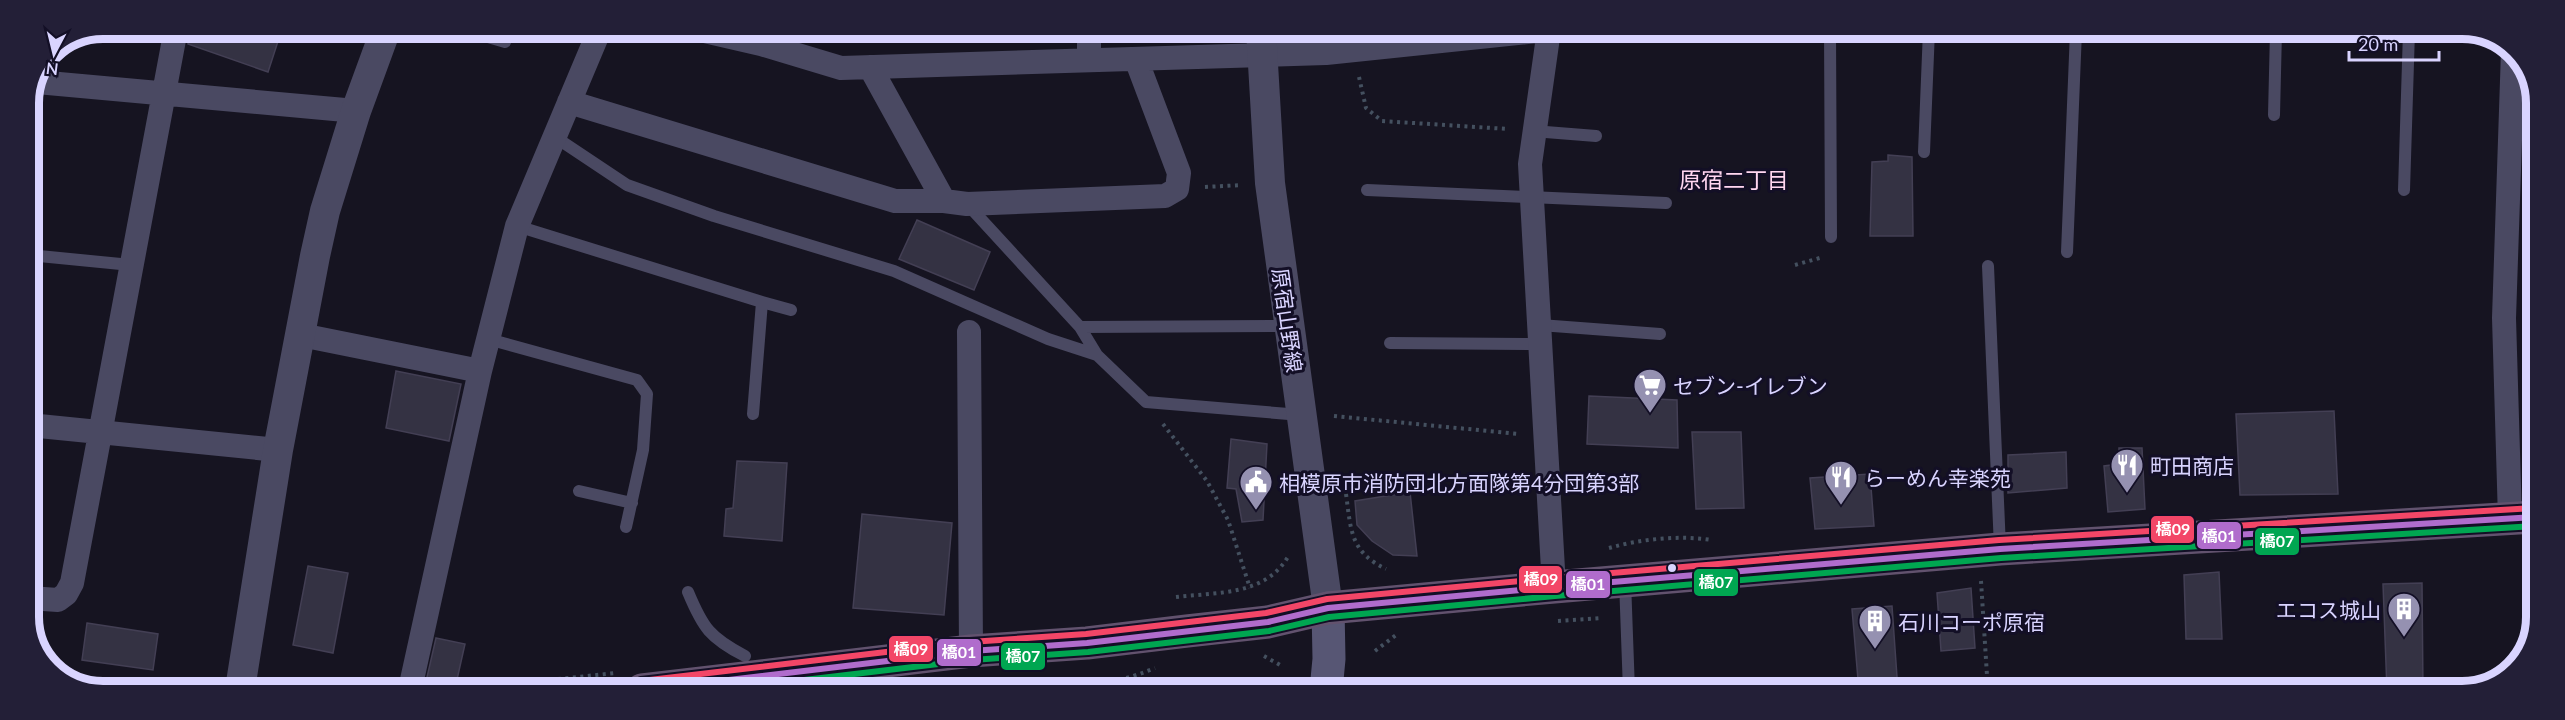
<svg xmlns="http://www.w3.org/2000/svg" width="2565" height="720" font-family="Lato,'Noto Sans JP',sans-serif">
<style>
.building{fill:#343243;stroke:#433f54;stroke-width:1.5}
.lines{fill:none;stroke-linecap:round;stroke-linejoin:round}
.path{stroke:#44505f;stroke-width:4;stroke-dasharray:3 4.5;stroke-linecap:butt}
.service{stroke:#4a4962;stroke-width:12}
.minor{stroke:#4a4962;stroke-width:24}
.tertiary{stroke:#4a4962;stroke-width:30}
.secondary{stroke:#575674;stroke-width:33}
.trunk{stroke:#62526e;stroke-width:33}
.bus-1-casing{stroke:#130f26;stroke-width:10}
.bus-2-casing{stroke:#130f26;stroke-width:10}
.bus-3-casing{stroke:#130f26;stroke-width:10}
.bus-1{stroke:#b06ccc;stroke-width:6}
.bus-2{stroke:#00a651;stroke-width:6}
.bus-3{stroke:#f34667;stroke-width:6}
.bus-dot{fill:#d9d4ff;stroke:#130f26;stroke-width:2}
.labels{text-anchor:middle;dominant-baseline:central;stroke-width:6;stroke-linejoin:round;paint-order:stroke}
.street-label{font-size:21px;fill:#d9d4ff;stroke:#130f26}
.poi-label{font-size:21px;fill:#d9d4ff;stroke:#130f26;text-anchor:start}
.neighbourhood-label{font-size:22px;fill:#ffd6f0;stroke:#130f26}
.rim{fill:none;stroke:#d9d4ff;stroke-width:8}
.line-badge{stroke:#130f26;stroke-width:2}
.badge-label{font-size:16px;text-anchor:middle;font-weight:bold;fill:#fff}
</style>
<rect width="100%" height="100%" fill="#161421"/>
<path class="building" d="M190 29H282L268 72 188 44Z
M1888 155 1912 157 1913 236H1870L1872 162 1888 161Z
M917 220 990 252 974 290 899 259Z
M396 371 461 384 449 441 386 428Z
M1589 396 1677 400 1678 448 1587 444Z
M2334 411 2338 494 2240 495 2236 414Z
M1692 432H1741L1744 508 1696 509Z
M1231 439 1267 444 1263 520 1242 522 1236 489 1227 488Z
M2119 448H2142L2145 509 2108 512 2104 466 2119 464Z
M2066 452 2067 488 2008 493V455Z
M737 461 787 463 782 541 724 536 726 509 733 508Z
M1870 474 1874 526 1815 529 1810 478Z
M1410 492 1417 556 1393 555 1372 541 1357 525 1355 501Z
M862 514 952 523 944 615 853 608Z
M308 566 348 573 333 653 293 645Z
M2219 572 2222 639H2186L2184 575Z
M2422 583 2423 691H2387L2383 584Z
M1971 588 1975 648 1941 651 1937 593Z
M1892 606 1898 691H1859L1852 609Z
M87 623 158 634 153 670 82 660Z
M436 638 465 644 456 684 425 686Z"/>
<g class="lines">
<path class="path" d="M1359 77 1366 108 1382 121 1508 129
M1205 187 1242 185
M1795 265 1823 257
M1334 416 1519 434
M1163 424 1207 481 1228 520 1250 588
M1346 494C1351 530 1350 552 1386 569
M1609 548C1641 539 1679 535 1712 540
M1981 581 1988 691
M1176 597C1218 592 1266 596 1289 555
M1558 621 1602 618
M1375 651 1396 635
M1264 656 1280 665
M1037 681C1085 685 1109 687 1155 668
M461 689 616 673"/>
<path class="service" d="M461 29 505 42
M1830 30 1831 237
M2274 115 2276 31
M1533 131 1596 136
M555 137 627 185 714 216 894 271 1048 339 1097 355
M1924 152 1929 30
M1367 190 1666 203
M2404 190 2409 31
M968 205 1080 327 1289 326
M517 226 762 302 753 414
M2067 252 2076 31
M29 255 131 265
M1988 266 2000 548
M762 302 791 310
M1540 325 1660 334
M1080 327 1097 355 1146 402 1301 415
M488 339 637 380 647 394 643 450 626 527
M1390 343 1542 344
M579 491 632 503
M1625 581 1629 691
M688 592C703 628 710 638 745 656"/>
<path class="minor" d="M696 29 761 44 841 68 1326 53 1547 30
M1549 30 1530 164 1554 587
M1089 60V30
M870 67 944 201
M37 82 356 111
M569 102 895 201H944L967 204 1165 196 1177 189 1179 173 1136 59
M969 332 971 651
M301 335 480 371
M29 425 278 450
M2510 519 2504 318 2513 51
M29 598 58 600 66 594 72 583 176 29
M410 689 480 371 517 226 600 29"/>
<path class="tertiary" d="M1261 30 1270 183 1328 608
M240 689 278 450 315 256 325 211 356 111 386 29"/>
<path class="secondary" d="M1326 690 1329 659 1328 608"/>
<path class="trunk" d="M642 690 971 651 1087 643 1187 631 1268 622 1328 608 1554 587 2000 549 2535 517"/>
<g class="bus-1-casing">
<path id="bus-1" d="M645 690 971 651 1087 643 1268 622 1328 608 1554 587 2000 549 2535 517"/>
</g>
<g class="bus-2-casing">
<path id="bus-2" d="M721 690 972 660 1088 652 1269 631 1329 617 1555 596 2001 558 2535 526"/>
</g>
<g class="bus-3-casing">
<path id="bus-3" d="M641 681 970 642 1086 634 1266 613 1327 599 1553 578 1999 540 2534 508"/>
</g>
<use href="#bus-1" class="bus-1"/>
<use href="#bus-2" class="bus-2"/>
<use href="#bus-3" class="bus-3"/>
</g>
<defs>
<g id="supermarket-pin" transform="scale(1.725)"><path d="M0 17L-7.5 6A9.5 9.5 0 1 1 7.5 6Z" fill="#9591b1" stroke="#130f26"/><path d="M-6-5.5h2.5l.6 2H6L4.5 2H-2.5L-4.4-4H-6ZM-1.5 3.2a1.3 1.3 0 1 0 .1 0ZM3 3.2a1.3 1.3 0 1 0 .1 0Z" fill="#fff"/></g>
<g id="restaurant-pin" transform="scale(1.725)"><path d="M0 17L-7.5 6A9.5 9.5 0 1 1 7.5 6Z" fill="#9591b1" stroke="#130f26"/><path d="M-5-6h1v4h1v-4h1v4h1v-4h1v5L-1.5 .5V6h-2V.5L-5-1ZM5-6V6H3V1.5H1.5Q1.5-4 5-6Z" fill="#fff"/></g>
<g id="civic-pin" transform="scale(1.725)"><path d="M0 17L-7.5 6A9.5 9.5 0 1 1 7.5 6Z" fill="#9591b1" stroke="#130f26"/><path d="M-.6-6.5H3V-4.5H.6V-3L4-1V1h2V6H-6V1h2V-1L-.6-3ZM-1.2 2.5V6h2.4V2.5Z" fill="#fff"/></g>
<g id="building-pin" transform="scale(1.725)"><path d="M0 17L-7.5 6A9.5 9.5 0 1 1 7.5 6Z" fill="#9591b1" stroke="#130f26"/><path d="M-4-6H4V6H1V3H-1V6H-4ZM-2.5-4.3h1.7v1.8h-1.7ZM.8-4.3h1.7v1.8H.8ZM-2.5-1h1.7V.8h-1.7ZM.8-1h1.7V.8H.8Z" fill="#fff"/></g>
</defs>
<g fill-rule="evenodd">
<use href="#supermarket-pin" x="1650" y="385"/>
<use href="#restaurant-pin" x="2127" y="465"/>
<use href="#restaurant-pin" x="1841" y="477"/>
<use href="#civic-pin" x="1256" y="482"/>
<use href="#building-pin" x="2404" y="609"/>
<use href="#building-pin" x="1875" y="621"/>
</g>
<circle class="bus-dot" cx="1672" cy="568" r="5"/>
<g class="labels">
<g class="street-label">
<text transform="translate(1288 320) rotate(82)">原宿山野線</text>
</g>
<g class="poi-label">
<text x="1673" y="385">セブン-イレブン</text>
<text x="2150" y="465">町田商店</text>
<text x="1864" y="477">らーめん幸楽苑</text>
<text x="1279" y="482">相模原市消防団北方面隊第4分団第3部</text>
<text x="2381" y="609" text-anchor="end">エコス城山</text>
<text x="1898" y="621">石川コーポ原宿</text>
</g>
<g class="neighbourhood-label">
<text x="1734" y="179">原宿二丁目</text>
</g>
</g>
<path d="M0 0H2565V720H0ZM103 39H2462A64 64 0 0 1 2526 103V617A64 64 0 0 1 2462 681H103A64 64 0 0 1 39 617V103A64 64 0 0 1 103 39Z" fill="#231f37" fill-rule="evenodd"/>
<path class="rim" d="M103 39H2462A64 64 0 0 1 2526 103V617A64 64 0 0 1 2462 681H103A64 64 0 0 1 39 617V103A64 64 0 0 1 103 39Z"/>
<g class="line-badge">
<rect x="2150" y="515" width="45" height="29" rx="6" fill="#f34667"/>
<rect x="2196" y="521" width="46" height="29" rx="6" fill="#b06ccc"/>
<rect x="2254" y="527" width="46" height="29" rx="6" fill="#00a651"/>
<rect x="1518" y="565" width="45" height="29" rx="6" fill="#f34667"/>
<rect x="1693" y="568" width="46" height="29" rx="6" fill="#00a651"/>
<rect x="1565" y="570" width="46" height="29" rx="6" fill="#b06ccc"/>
<rect x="888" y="635" width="46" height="28" rx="6" fill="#f34667"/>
<rect x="936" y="638" width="46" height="29" rx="6" fill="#b06ccc"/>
<rect x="1000" y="642" width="46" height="29" rx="6" fill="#00a651"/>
</g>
<g class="badge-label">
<text x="2173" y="535">橋09</text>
<text x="2219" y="542">橋01</text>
<text x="2277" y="547">橋07</text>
<text x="1541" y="585">橋09</text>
<text x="1716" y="588">橋07</text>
<text x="1588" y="590">橋01</text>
<text x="911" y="655">橋09</text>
<text x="959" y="658">橋01</text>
<text x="1023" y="662">橋07</text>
</g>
<g transform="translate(54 54) rotate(187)" stroke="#130f26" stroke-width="4.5" paint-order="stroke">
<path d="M0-4.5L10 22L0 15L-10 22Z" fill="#d9d4ff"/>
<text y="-9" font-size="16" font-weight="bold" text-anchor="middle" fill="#d9d4ff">N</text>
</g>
<path d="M2349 51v9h90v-9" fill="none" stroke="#d9d4ff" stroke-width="3"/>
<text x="2358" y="51" font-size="18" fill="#d9d4ff" stroke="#130f26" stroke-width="4.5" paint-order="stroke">20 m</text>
</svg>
